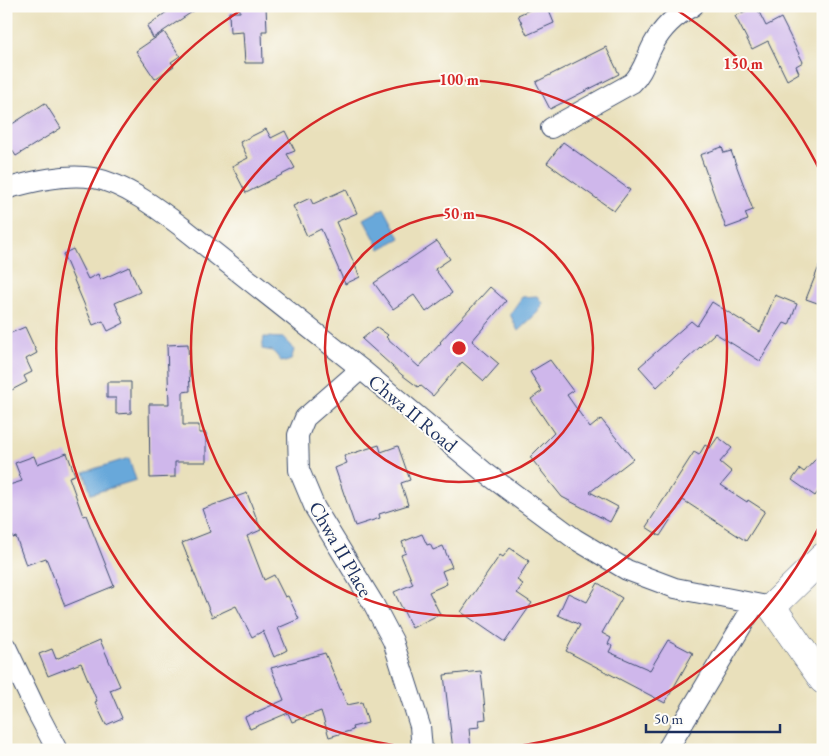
<svg xmlns="http://www.w3.org/2000/svg" width="829" height="756" font-family="'EB Garamond',serif">
<style>
.water{fill:#67a8da;stroke:#416c9c}
.building{fill:#cfb7eb}
.lines{fill:none;stroke-linecap:round;stroke-linejoin:round}
.street-casing{stroke:#3a4a6c;stroke-width:22}
.secondary-casing{stroke:#3a4a6c;stroke-width:29}
.street{stroke:#fff;stroke-width:20}
.secondary{stroke:#fff;stroke-width:28}
.ring{fill:none;stroke:#d62828;stroke-width:2.5}
.labels{text-anchor:middle;dominant-baseline:central;stroke-width:4;stroke-linejoin:round;paint-order:stroke}
.street-label{font-size:20px;fill:#1b2f5e;stroke:#fdfcf7}
.centre{fill:#d62828;stroke:#fdfcf7;stroke-width:2.5}
.ring-label{font-size:15px;text-anchor:middle;font-weight:bold;fill:#d62828;stroke:#fdfcf7;stroke-width:4;stroke-linejoin:round;paint-order:stroke}
</style>
<rect width="100%" height="100%" fill="#fdfcf7"/>
<filter id="ink" filterUnits="userSpaceOnUse"><feTurbulence type="fractalNoise" baseFrequency=".02" numOctaves="2"/><feDisplacementMap in="SourceGraphic" scale="10" xChannelSelector="R" yChannelSelector="G"/><feConvolveMatrix kernelMatrix="1 2 1 2 8 2 1 2 1" color-interpolation-filters="sRGB"/></filter>
<filter id="wash" filterUnits="userSpaceOnUse"><feTurbulence type="fractalNoise" baseFrequency=".0096" numOctaves="4" result="noise"/><feDisplacementMap in="SourceGraphic" scale="20" xChannelSelector="R" yChannelSelector="G"/><feGaussianBlur stdDeviation="1.12" result="paint"/><feColorMatrix in="noise" values="0 0 0 0 0 0 0 0 0 0 0 0 0 0 0 0 0 1.4 0 .05"/><feComposite in="paint" operator="in"/></filter>
<g filter="url(#wash)">
<rect width="100%" height="100%" fill="#e9e0bb"/>
<path class="water" d="M384 208 400 238 380 249 364 219Z
M537 296 542 303 538 312 518 331 510 314 522 297Z
M264 337 284 338 294 350 291 360 285 362 281 361 273 351 262 349Z
M129 458 136 480 91 494 84 472Z"/>
<g id="blocks">
<path class="building" d="M175 6H201L153 38 147 26Z
M240 6H266L267 31H262L263 63H245L243 32 230 33 229 12H240Z
M538 6H547L554 23 527 35 518 15Z
M756 6 766 26 781 18 803 62 796 66 799 73 787 80 768 41 752 49 735 16Z
M164 32 180 56 171 62 174 66 155 79 136 51Z
M606 47 619 74 550 109 536 82Z
M45 103 61 128 16 156 6 141V128Z
M266 129 271 138 285 131 295 151 287 154 295 168 246 193 232 166 248 158 240 142Z
M563 142 630 190 614 211 547 163Z
M722 147 724 153 731 151 753 210 745 213 748 220 726 228 700 155Z
M346 189 357 213 336 222 360 277 345 284 321 229 307 236 293 206 310 198 313 204Z
M437 241 450 259 435 269 452 293 426 312 414 295 393 309 374 283Z
M73 249 88 279 98 274 100 280 129 267 140 292 115 303 124 323 108 331 103 321 93 325 63 254Z
M822 259H823V305L806 299Z
M490 287 506 301 472 341 499 364 484 381 462 362 433 396 420 385 418 387 402 375 362 339 377 327 388 335 386 337 419 367 441 343 440 342Z
M775 295 797 304 789 325 784 323 760 361 715 333 657 387 639 367 691 321 697 326 712 302 760 332Z
M25 327 37 353 26 359 32 372 24 376 27 382 6 393V335Z
M188 344 190 391 183 392V425H199V433H206V462H175V477L150 478 149 404H169L167 345Z
M550 360 573 391 567 395 590 428 601 419 633 459 590 492 618 507 610 522 562 497 530 457 554 433 531 399 542 391 530 372Z
M107 382H131V413L116 414V398H107Z
M718 437 732 448 720 462 732 472 721 485 747 502 748 500 765 511 746 541 683 500 660 536 646 527 694 452 699 455 705 445 710 448Z
M379 445 381 452 398 446 410 480 401 483 408 505 379 514 380 518 355 526 335 468 347 463 344 456Z
M823 451V485L815 496 792 480 800 469 804 472Z
M67 453 75 475 69 477 83 516 86 515 114 586 65 606 46 558 26 565 16 537 13 538 6 519V486L22 481 15 463 34 456 37 464Z
M247 493 261 530 247 536 264 580 274 575 285 597 288 596 299 619 278 628 287 650 274 657 263 631 252 637 236 606 212 617 182 543 210 532 202 509Z
M422 534 427 545 430 544 433 550 443 546 452 567 442 571 447 584 429 592 440 614 412 628 394 592 413 584 401 555 406 553 402 542Z
M510 548 529 561 517 580 523 584 517 593 532 603 505 642 461 612 500 555 503 557Z
M598 583 622 598 602 633 611 638 608 644 612 646 609 652 650 670 668 640 693 653 665 703 566 651 580 625 558 615 568 593 587 602Z
M100 640 120 686 110 690 122 718 106 725 95 702 97 701 81 663 48 676 39 654 52 649 56 659Z
M325 653 347 705 362 702 368 723 352 727 353 730 329 737 321 711 292 722 288 713 250 729 245 717 284 700 271 668Z
M481 671 486 719 479 720 480 727 469 728 471 750H453L444 675Z"/>
</g>
</g>
<g filter="url(#ink)">
<use href="#blocks" fill-opacity="0" stroke="#3a4a6c" stroke-width="1"/>
<g class="lines">
<g class="street-casing">
<path id="street" d="M551 128 632 83C643 73 646 58 653 45 662 28 676 15 693 6
M6 189C33 181 66 173 94 178 125 184 157 208 182 227L361 369 483 471 575 539 627 570 675 588 772 607
M361 369 305 418 298 435 299 470 315 508 373 603 393 641 420 726 422 750
M6 647 36 710 57 750
M667 750 754 605"/>
</g>
<g class="secondary-casing">
<path id="secondary" d="M823 557 772 607 823 680"/>
</g>
<use href="#street" class="street"/>
<use href="#secondary" class="secondary"/>
</g>
</g>
<g class="ring">
<circle cx="459" cy="348" r="134"/>
<circle cx="459" cy="348" r="268"/>
<path d="M822 521A402 402 0 0 1 477 750M441 750A402 402 0 0 1 246 7M672 7A402 402 0 0 1 822 175"/>
</g>
<g class="labels">
<g class="street-label">
<text transform="translate(413 413) rotate(40)">Chwa II Road</text>
<text transform="translate(341 549) rotate(60)">Chwa II Place</text>
</g>
</g>
<circle cx="459" cy="348" r="8" class="centre"/>
<g class="ring-label">
<text x="743" y="69">150 m</text>
<text x="459" y="85">100 m</text>
<text x="459" y="219">50 m</text>
</g>
<rect width="829" height="756" fill="none" stroke="#fdfcf7" stroke-width="25"/>
<path d="M646 724v8h134v-8" fill="none" stroke="#1b2f5e" stroke-width="2.5"/>
<text x="654" y="724" font-size="15" fill="#1b2f5e" stroke="#fdfcf7" stroke-width="4" paint-order="stroke">50 m</text>
</svg>
